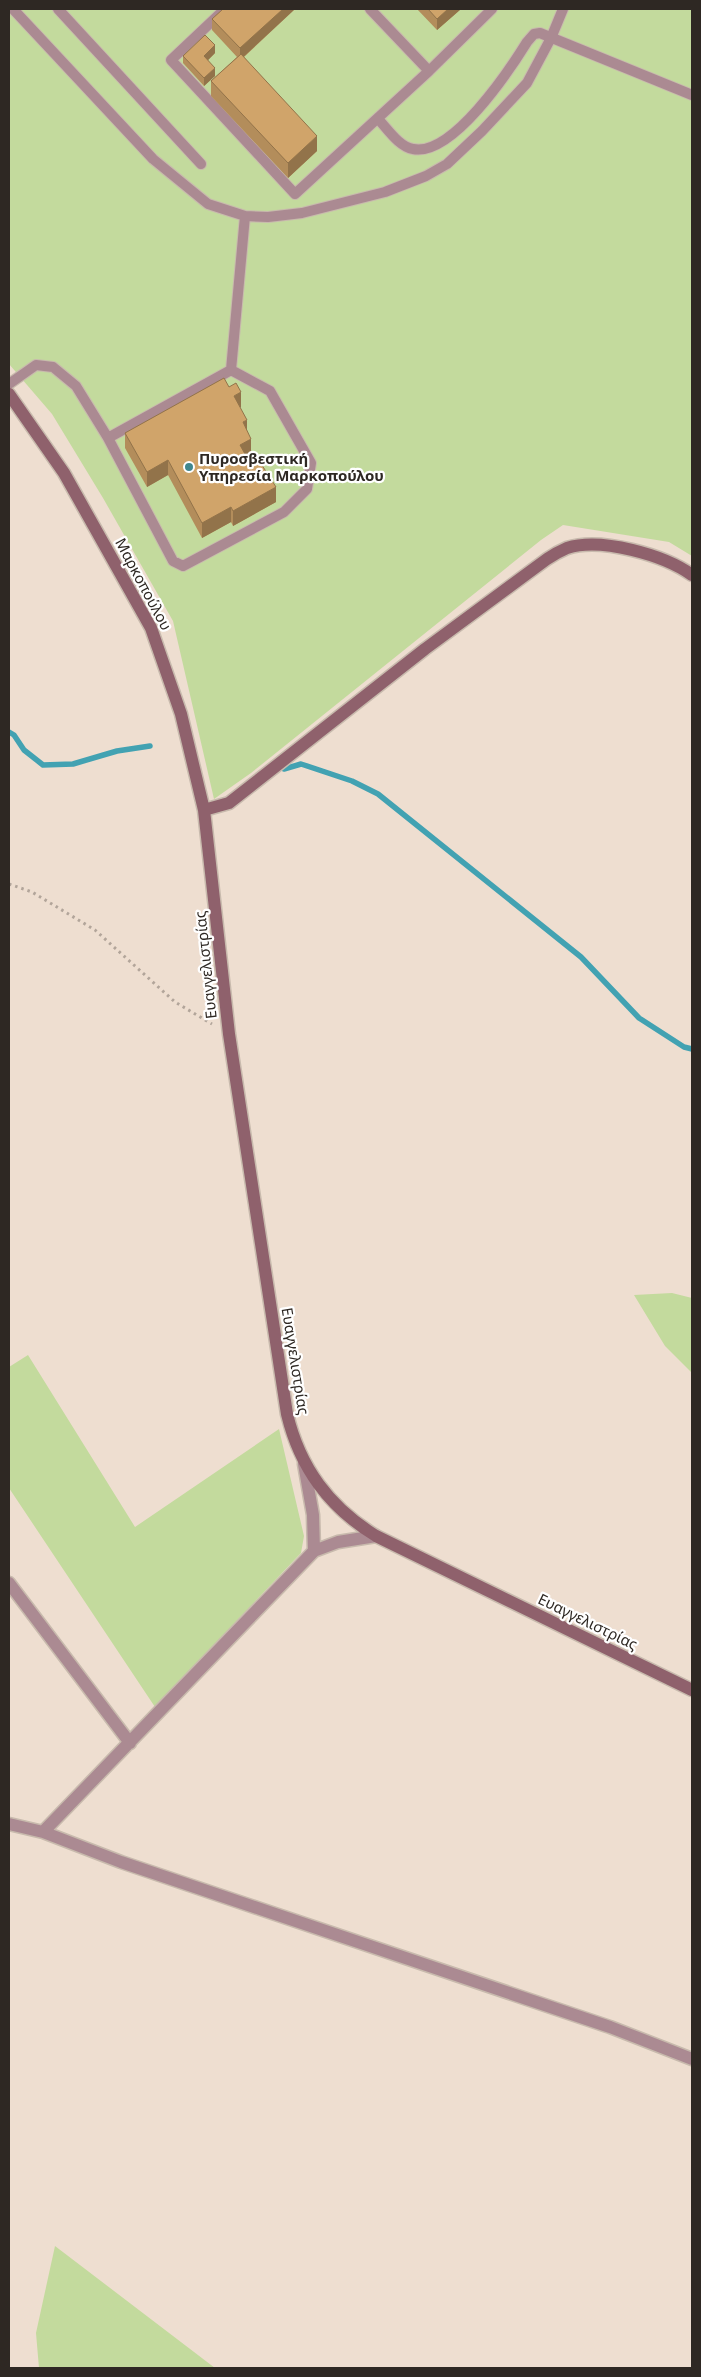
<svg xmlns="http://www.w3.org/2000/svg" width="701" height="2377" font-family="'Noto Sans',sans-serif">
<style>
.green{fill:#c3da9d}
.lines{fill:none;stroke-linecap:round;stroke-linejoin:round}
.stream{stroke:#42a2b2;stroke-width:5.5}
.lane-casing{stroke:#c8baad;stroke-width:12}
.street-casing{stroke:#c8baad;stroke-width:15}
.secondary-casing{stroke:#c8baad;stroke-width:15}
.path{stroke:#b2a59a;stroke-width:3;stroke-dasharray:2.5 4;stroke-linecap:butt}
.lane{stroke:#ab8a92;stroke-width:10}
.street{stroke:#ab8a92;stroke-width:12}
.secondary{stroke:#8f616c;stroke-width:12}
.wall{fill:#b38d5b}
.shaded-wall{fill:#92734a}
.building{fill:#d0a46a;stroke:#92734a}
.poi-dot{fill:#40878e;stroke:#fff;stroke-width:2}
.labels{text-anchor:middle;dominant-baseline:central;stroke-width:4.5;stroke-linejoin:round;paint-order:stroke}
.poi-label{font-size:15px;font-weight:bold;fill:#2e2823;stroke:#fff;text-anchor:start}
.street-label{font-size:15px;fill:#2e2823;stroke:#fff}
</style>
<rect width="100%" height="100%" fill="#eeded0"/>
<path class="green" d="M9 9H692V556L669 542 563 525 541 540 251 773 214 799 173 621 103 498 52 414 9 364Z
M672 1293 692 1298V1373L665 1346 634 1295Z
M28 1355 135 1527 279 1429 304 1536 301 1553 155 1707 9 1488V1367Z
M55 2246 215 2368H39L36 2333Z"/>
<g class="lines">
<path class="stream" d="M9 732 14 735 24 750 43 765 73 764 117 751 150 746
M284 769 301 764 352 781 378 794 581 957 639 1018 684 1047 692 1049"/>
<g class="lane-casing">
<path id="lane" d="M13 9 153 159 208 204 245 216 268 217 302 213 385 192 426 176 447 164 482 131 527 83 551 38 563 9
M58 9 201 164
M225 9 171 60 295 194 429 71
M370 9 429 71 492 9
M378 119C387 128 399 147 413 149 452 157 509 71 527 42L534 34 540 33 692 95
M231 370 108 438 173 561 183 566 284 512 307 489 311 463 270 391 231 370 245 216
M9 384 36 365 53 367 76 386 108 438"/>
</g>
<g class="street-casing">
<path id="street" d="M304 1464 313 1515 314 1551 338 1542 376 1536
M9 1583 130 1743
M9 1824 43 1832 314 1551
M43 1832 121 1862 610 2027 692 2059"/>
</g>
<g class="secondary-casing">
<path id="secondary" d="M9 394 64 473 151 628 181 714 204 810 229 1034 287 1414C300 1468 329 1507 376 1536L692 1690
M204 810 229 803 425 649 547 559C553 555 560 551 567 548 601 537 664 555 692 575"/>
</g>
<path class="path" d="M9 884 32 892 95 930 175 1002 212 1024"/>
<use href="#lane" class="lane"/>
<use href="#street" class="street"/>
<use href="#secondary" class="secondary"/>
</g>
<path class="wall" d="M223 9H295L244 57 317 151 288 178 211 96V81L237 57 212 30V19Z
M417 9H461L437 30Z
M215 53 208 60 215 76 204 86 183 63V56Z
M240 407 247 431 251 453 246 456 250 463 276 502 233 526 231 522 202 538 168 475 147 487 125 448V433Z"/>
<path class="shaded-wall" d="M283 9H295L240 60V48Z
M448 9H461L437 30V19Z
M215 45V53L204 64V56Z
M215 68V76L204 86V78Z
M317 136V151L288 178V163Z
M241 392V407L234 411V396Z
M247 420V435L243 422Z
M251 439V453L240 460V445Z
M168 460V475L147 487V472Z
M276 487V502L233 526V511Z
M231 507V522L202 538V523Z"/>
<path class="building" d="M223 9H283L240 48 212 19Z
M428 9H448L437 19Z
M205 35 215 45 204 56 215 68 204 78 183 56Z
M241 54 317 136 288 163 211 81Z
M224 378 229 387 236 383 241 392 234 396 247 420 243 422 251 439 240 445 250 463 258 459 276 487 233 511 231 507 202 523 168 460 147 472 125 433Z"/>
<circle class="poi-dot" cx="189" cy="467" r="5"/>
<g class="labels">
<g class="poi-label">
<text x="199" y="458">Πυροσβεστική<tspan x="199" dy="17">Υπηρεσία Μαρκοπούλου</tspan></text>
</g>
<g class="street-label">
<text transform="translate(144 584) rotate(62)">Μαρκοπούλου</text>
<text transform="translate(205 965) rotate(-96)">Ευαγγελιστρίας</text>
<text transform="translate(296 1361) rotate(81)">Ευαγγελιστρίας</text>
<text transform="translate(588 1621) rotate(26)">Ευαγγελιστρίας</text>
</g>
</g>
<rect width="701" height="2377" fill="none" stroke="#2e2823" stroke-width="20"/>
</svg>
